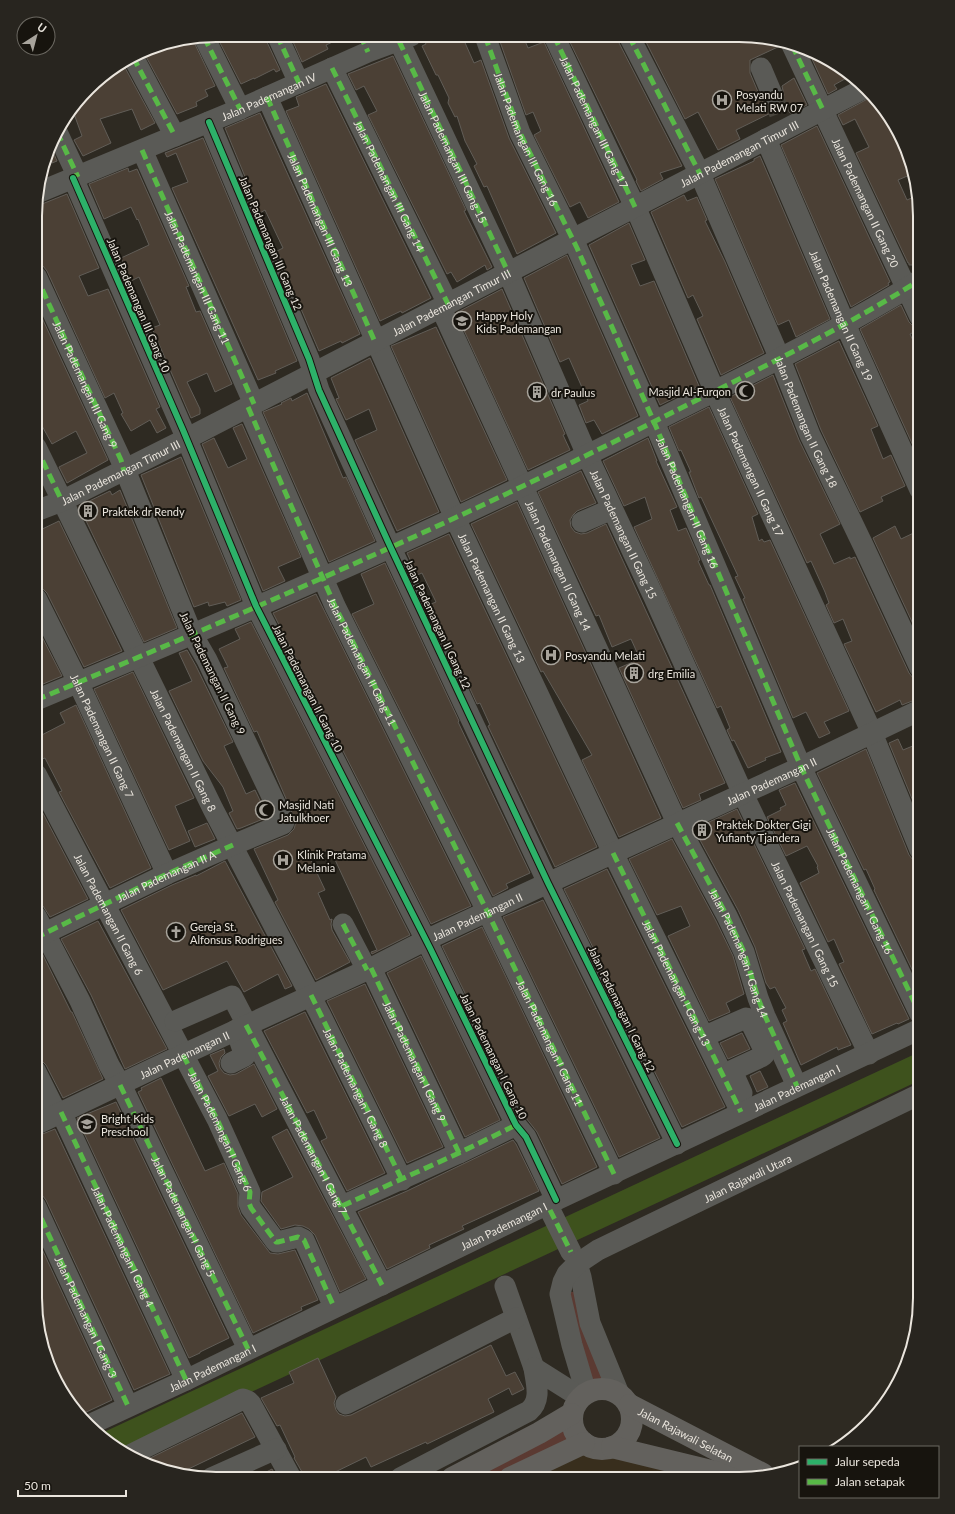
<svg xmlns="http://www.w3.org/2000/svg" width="955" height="1514" font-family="Lato,sans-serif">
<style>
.built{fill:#382e1d}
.green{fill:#5b3a32}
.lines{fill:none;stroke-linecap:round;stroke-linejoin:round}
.river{stroke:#3e521d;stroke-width:26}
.building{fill:#4b4035;stroke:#615d57}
.minor-tunnel{stroke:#4a463e;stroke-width:21;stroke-dasharray:21 10;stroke-linecap:butt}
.minor{stroke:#5a5a56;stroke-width:21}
.major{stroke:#63615d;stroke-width:22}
.quiet{stroke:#58b947;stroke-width:5;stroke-dasharray:10 5;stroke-linecap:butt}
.cycleway-casing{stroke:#17140e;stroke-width:8}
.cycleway{stroke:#2db169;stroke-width:6}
.labels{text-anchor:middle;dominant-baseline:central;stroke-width:4;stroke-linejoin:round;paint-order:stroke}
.poi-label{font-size:11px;fill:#eae5dd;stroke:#17140e;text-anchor:start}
.street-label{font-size:11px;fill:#eae5dd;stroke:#17140e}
.rim{fill:none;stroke:#eae5dd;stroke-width:2}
</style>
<rect width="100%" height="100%" fill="#2e2a22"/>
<path class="built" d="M587 1444 600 1448 612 1447 731 1479 512 1478Z"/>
<path class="green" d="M583 1290 619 1394 602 1388 586 1392 560 1294Z
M573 1415 574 1427 579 1437 512 1478H452Z"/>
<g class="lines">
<path class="river" d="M109 1444 920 1066"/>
</g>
<path class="building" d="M216 35H265L266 40 280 70 276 72 274 69 254 79V78L241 84Z
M290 35H348L326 45 328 49 302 62Z
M434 36H462L474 63 481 60 509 138 556 233 517 254 487 186 484 187 474 166 477 164 465 141 457 116 455 117 448 103 449 98 438 75H436L422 46 426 44 424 40Z
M498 36H523L528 48 544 42 619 202 588 218 580 202 570 207 534 135 541 131 533 112 526 115Z
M567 36H617L618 41 682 166 660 173 663 179 641 191 636 181 637 180Z
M643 36 763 37 781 41 780 46 750 60V73L761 99 765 104 771 106 776 105 781 102 784 95 782 86 794 78 807 105 790 113 785 106 736 130 740 139 718 150 698 112 685 119Z
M193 40 215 86 205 90 208 96 196 102 197 106 177 114 143 51 147 49Z
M807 48 849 73 852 75 834 85 837 89 828 94Z
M393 56 466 210 464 211 492 267 487 270 485 265 457 282 451 272 447 274 368 115 377 111 364 86 356 90 348 74Z
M123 64 155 123 141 130 132 109 100 119 111 143 83 156 74 140 82 136 73 111 97 80Z
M326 84 431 298 402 313 401 311 380 321 286 111 299 106 296 97Z
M873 96 883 106 906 147 912 174 898 180 907 200 916 196 920 216V265H909V263H908L856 153 869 147 855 119 843 125 838 115Z
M260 113 360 334 342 343 341 341 319 351 284 269H285L277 251 283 248 265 210 260 213 225 128Z
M817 126 890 282 888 283 889 285 851 307 781 145Z
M203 138 297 361 275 371 276 373 258 380 172 188 188 182 176 153 167 157 165 153Z
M51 147 57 161 52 163V161L45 164Z
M760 156 830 319 796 337 789 320 778 325 715 179 754 161V159Z
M128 168 129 172 137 169 189 286 186 287 196 312 200 311 232 384 215 392 207 373 187 382 200 409V414L191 418 152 328 160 325 139 277 131 281 121 258 149 245 138 219 137 220 131 207 104 219 89 184Z
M67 194 99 268 79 276 88 296 108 289 160 407 156 409 166 428 157 433 150 420 131 431 121 414 123 413 114 393 105 398 47 271 43 266 36 264 37 205 42 204Z
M684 195 687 201 697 197 707 220 705 221 725 262 764 353 721 375 697 319 703 316 693 295 688 298 651 212Z
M629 223 645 260 631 265 640 286 654 281 699 386 660 405 589 245Z
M567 255 638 416 602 434 594 420 586 423 579 405 588 401 569 358 560 362 524 278Z
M502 289 565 434 563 435 570 450 528 470 456 313Z
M36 305 108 460 67 483 59 467 87 453 76 431 52 444 36 415Z
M901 305 909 322 914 327 920 329 910 334 920 356V403L915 404 920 414V461L860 329Z
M436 327 507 480 461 502 391 346Z
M839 341 878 426 871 429 883 459 891 455 905 486 881 497 883 501 860 512 821 430 795 364Z
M370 358 439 512 397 531 355 440 377 430 369 409 346 420 336 399 339 398 331 378Z
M773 375 799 440 840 524 820 534 834 564 850 557V559L855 557 909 673 913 678 920 680V698L902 705 900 700 876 712 844 644 852 641 843 619 834 623 826 605 829 603 825 592 811 561 807 563 730 397Z
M307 393 343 478 346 477 375 541 329 562 263 412 282 404 281 403 291 398 292 401Z
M709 407 758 514 752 517 759 541 762 539 764 542 770 540 849 711 824 722 830 733 819 738 806 712 793 718 743 599 745 598 735 577 738 576 701 497 699 498 689 472H691L681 450 679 451 669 427Z
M242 424 301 557 278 567 285 581 263 591 202 444 214 438 228 468 247 459 233 428Z
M648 438 657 461H656L677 507 670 510 678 531 686 528 700 560 698 561 709 585H710L781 752 765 758 766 760 748 768 734 740 732 741 727 730 730 728 721 706 717 708 634 527 652 519 645 497 624 506 603 461Z
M181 457 241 600 227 606 225 602 209 606 208 602 194 607 141 475Z
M581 471 596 503 577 511 573 515 570 520 571 527 575 532 581 534 587 533 606 524 725 783 699 794 701 800 683 808 619 668 640 659 631 639 612 647 599 615 596 616 538 492Z
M120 490 177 628 144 642 79 506 110 491 112 495Z
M517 502 661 818 619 837 582 760 592 755 543 671 541 672 471 524Z
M59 521 122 651 84 667 47 593 42 588 36 586V532Z
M895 526 901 539 920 530V639L873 538Z
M449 534 597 847 555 867 488 726 490 725 480 703 477 704 431 604 436 602 422 573 417 575 407 553Z
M385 563 459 721 458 722 530 873 506 884 508 888 493 896 352 614 374 604 361 574Z
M316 594 471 906 431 924 273 613Z
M251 622 410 935 372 954 371 952 377 950 330 849 310 858 325 890 318 893 330 920 332 919 331 924 332 930 350 962 316 980 275 902 278 900 254 849 288 835 294 829 296 822 257 731 254 732 224 668 228 667 219 649 240 639 235 629Z
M36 625 62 676 36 687Z
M187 650 196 666 233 742 224 746 246 794 255 790 268 817 241 828 237 829 229 813 233 811 223 787 203 761 169 691 192 681 179 653Z
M133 672 194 798 175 806 190 841 169 850 94 689Z
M76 705 151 868 110 888 59 792 62 791 45 758 42 759 36 748V738L65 723 60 713Z
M898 739 903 750 920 743V818L889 743Z
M866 749 909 855 913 860 920 862V986L874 890 875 889 866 869 864 870 817 773Z
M795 783 909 1019 898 1024 897 1023 872 1034 839 964 844 962 834 939 828 942 800 883 819 873 817 867 818 866 807 846 786 856 767 817 781 810 780 808 786 805 779 790Z
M37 802 88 899 50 917 43 906 36 904V803Z
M737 809 805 949 802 950 811 971 815 969 851 1045 838 1050 837 1047 801 1065 783 1023 787 1021 782 1010 786 1008 775 987 770 989 766 983 755 947 738 910 694 829Z
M207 823 215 839 195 847 188 831Z
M672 839 716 921 733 956 744 994 726 1003 730 1012 709 1021 668 936 690 926 681 906 657 915 629 859Z
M225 861 292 986 285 989 278 974 244 992 227 961 163 990 121 910 172 885 196 875V876Z
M607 869 725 1107 682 1127 564 889Z
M543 900 660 1138 619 1157 503 917Z
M98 921 167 1049 125 1069 91 995 61 939Z
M482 927 597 1167 562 1184 537 1132 526 1118 442 946Z
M40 949 71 1012H72L103 1079 63 1098 46 1065 41 1060 35 1058V950Z
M421 956 500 1120 465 1137 387 973Z
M365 984 443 1147 407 1163 327 1001Z
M305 1012 385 1173 347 1191 321 1141 327 1138 314 1110 307 1113 264 1031Z
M742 1033 750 1049 728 1059 720 1043Z
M224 1049 225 1053 221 1057 219 1063 220 1068 224 1073 230 1075 236 1074 254 1064 277 1109 262 1117 255 1104 229 1116 208 1076 218 1071 210 1055Z
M760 1071 768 1087 757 1092 750 1076Z
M161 1078 205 1171 224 1163 238 1194V1207L241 1215 270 1253 278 1254 295 1250 318 1300 301 1307 302 1310 253 1333 138 1092 142 1090 141 1088Z
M116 1102 229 1338 200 1352V1353L189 1358 77 1118Z
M55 1129 170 1374 134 1390 46 1200 42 1195 35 1193V1137Z
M287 1129 366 1279 340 1292 315 1235 309 1229 303 1226 295 1225 281 1229 261 1201 262 1192 293 1177 272 1137Z
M513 1140 516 1144 539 1191 462 1226 464 1229 429 1245 430 1248 387 1269 358 1212 407 1191Z
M35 1234 112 1400 80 1415 72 1408 49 1367 35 1298Z
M491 1345 506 1376 515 1372 524 1389 512 1395 509 1388 488 1399 494 1412 427 1444 426 1442 371 1467 366 1457 331 1474 333 1478H303L302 1472 294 1458 295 1457 280 1425 277 1426 261 1398 294 1383 289 1372 318 1358 336 1397 334 1403 336 1410 339 1414 345 1416 351 1415Z
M242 1413 255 1437 178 1474 147 1465 142 1462Z
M272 1469 277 1478H255Z"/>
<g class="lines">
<path class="minor-tunnel" d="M772 94 782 120"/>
<g class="minor">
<path d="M277 35 299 83"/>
<path id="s1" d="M485 36 520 133 577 248 654 422 801 767 920 1014"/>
<path id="s2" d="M554 36 637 211 715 392 872 733 920 850"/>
<path id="s3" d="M629 36 700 174 780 359 810 435 863 545 920 668"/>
<path d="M204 37 240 109"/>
<path id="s4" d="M399 41 508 272 587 455 653 595 743 794 869 1054"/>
<path id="s5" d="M792 45 920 317"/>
<path d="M133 57 175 136"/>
<path id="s6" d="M332 68 448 304"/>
<path d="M761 68 772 94"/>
<path id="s7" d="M267 97 455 518 613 853 741 1112"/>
<path d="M209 122 309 359 319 390 390 546 548 883 677 1144"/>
<path d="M57 132 78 177"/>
<path id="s8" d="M766 139 845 324 920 490"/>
<path d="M142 150 254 404"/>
<path d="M73 178 183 430 256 606 430 948 516 1125 526 1137 556 1200"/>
<path id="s9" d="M37 193 240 109 368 52 411 36"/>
<path id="s10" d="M441 308 677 823 727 916 744 952 758 998 765 1016 797 1086"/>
<path id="s11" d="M248 407 335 606 487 911 614 1174"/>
<path id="s12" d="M36 447 213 809 320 1014 402 1180"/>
<path id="s13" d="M36 511 62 501 186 439 865 88"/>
<path d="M582 522 612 509"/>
<path id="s14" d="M36 598 78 682 167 874"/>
<path d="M36 700C253 610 468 517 677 410 759 369 842 329 920 280"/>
<path id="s15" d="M36 774 217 1119 250 1192 249 1203 251 1208 276 1242H278L298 1237 304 1240 334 1307"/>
<path id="s16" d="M36 916 80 1001 109 1065 125 1093 248 1349"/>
<path d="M343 924 367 970"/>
<path id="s17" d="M35 938 167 874 233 845 283 824 284 822 207 660 192 634 121 460 36 276"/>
<path id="s18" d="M371 968 459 1153"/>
<path id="s19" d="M175 1021 232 996 382 1285"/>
<path d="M712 1033 746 1018 749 1019 765 1052 764 1055 761 1057 733 1070V1073L742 1093"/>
<path d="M231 1063 245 1056 236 1030"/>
<path d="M35 1070 57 1114"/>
<path d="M61 1112 186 1380"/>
<path id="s20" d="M35 1125 167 1062 371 968 426 940 548 883 801 767 920 710"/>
<path d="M35 1205 128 1406"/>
<path d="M342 1206 459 1153 516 1125"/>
<path d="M550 1210 571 1252"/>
<path d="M577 1264 581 1277 590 1323 619 1394"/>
<path d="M505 1286 534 1368"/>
<path id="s21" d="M586 1392 572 1345 560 1294 563 1282 567 1274 577 1264 598 1250 920 1094"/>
<path d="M346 1404 516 1318"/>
<path id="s22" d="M89 1425 186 1380 556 1200 920 1029"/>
<path d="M130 1455 243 1399 248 1401 251 1404 291 1478"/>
<path d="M211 1478 276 1449"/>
<path d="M400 1478 529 1411C542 1400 536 1383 534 1368L580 1397"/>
</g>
<g class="major">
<circle cx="602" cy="1419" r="30"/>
<path id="s23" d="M630 1405 763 1474"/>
<path d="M612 1447 715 1472 732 1479"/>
<path d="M452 1478 539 1433 571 1414"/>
<path d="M510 1478 584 1443"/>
</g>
<g class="quiet">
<path d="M277 35 299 83"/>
<path d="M360 35 368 52"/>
<path d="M485 36 520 133 577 248 654 422 801 767 920 1014"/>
<path id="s24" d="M554 36 635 207"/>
<path d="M629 36 700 174"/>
<path d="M204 37 240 109"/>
<path id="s25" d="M399 41 508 272"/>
<path d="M792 45 823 110"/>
<path d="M133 57 175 136"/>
<path d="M332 68 448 304"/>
<path id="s26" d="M267 97 375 342"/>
<path d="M57 132 78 177"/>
<path id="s27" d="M142 150 254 404"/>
<path id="s28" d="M36 276 121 460 124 471"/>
<path d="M248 407 335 606 487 911 614 1174"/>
<path d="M36 447 62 501"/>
<path d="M36 700C253 610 468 517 677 410 759 369 842 329 920 280"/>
<path d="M677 823 727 916 744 952 758 998 765 1016 797 1086"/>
<path d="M613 853 741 1112"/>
<path d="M343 924 367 970"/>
<path d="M35 938 167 874 233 845"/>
<path d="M371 968 459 1153"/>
<path d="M311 995 402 1180"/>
<path d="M246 1025 382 1285"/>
<path d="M183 1055 217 1119 250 1192 249 1203 251 1208 276 1242H278L298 1237 304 1240 334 1307"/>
<path d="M120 1085 248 1349"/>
<path id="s29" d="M61 1112 186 1380"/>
<path id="s30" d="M35 1205 128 1406"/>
<path d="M342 1206 459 1153 516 1125"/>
<path d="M550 1210 571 1252"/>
</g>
<g class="cycleway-casing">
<path id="cycleway" d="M209 122 309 359 319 390 390 546 548 883 677 1144
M73 178 183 430 256 606 430 948 516 1125 526 1137 556 1200"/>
</g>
<use href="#cycleway" class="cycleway"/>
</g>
<defs>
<g id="hospital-ring" transform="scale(1)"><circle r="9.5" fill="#17140e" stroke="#a8a49c" stroke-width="1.5"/><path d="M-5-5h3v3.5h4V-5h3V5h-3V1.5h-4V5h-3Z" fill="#a8a49c"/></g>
<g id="school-ring" transform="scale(1)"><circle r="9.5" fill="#17140e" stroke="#a8a49c" stroke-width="1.5"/><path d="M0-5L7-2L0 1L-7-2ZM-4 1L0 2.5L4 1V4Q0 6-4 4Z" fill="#a8a49c"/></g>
<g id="mosque-ring" transform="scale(1)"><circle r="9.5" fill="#17140e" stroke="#a8a49c" stroke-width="1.5"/><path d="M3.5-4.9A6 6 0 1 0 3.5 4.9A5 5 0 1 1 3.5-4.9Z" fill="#a8a49c"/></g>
<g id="building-ring" transform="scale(1)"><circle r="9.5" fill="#17140e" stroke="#a8a49c" stroke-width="1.5"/><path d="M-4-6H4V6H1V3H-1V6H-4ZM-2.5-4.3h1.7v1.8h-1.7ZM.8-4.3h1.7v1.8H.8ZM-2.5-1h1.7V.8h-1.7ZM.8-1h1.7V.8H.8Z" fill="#a8a49c"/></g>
<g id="church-ring" transform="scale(1)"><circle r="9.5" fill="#17140e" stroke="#a8a49c" stroke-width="1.5"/><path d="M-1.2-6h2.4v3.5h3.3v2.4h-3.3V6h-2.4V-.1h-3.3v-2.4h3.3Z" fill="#a8a49c"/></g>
</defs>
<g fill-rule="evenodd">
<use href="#hospital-ring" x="722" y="100"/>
<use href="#school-ring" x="462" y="321"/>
<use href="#mosque-ring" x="745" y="391"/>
<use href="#building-ring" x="537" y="392"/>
<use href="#building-ring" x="88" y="511"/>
<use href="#hospital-ring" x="551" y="655"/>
<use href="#building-ring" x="634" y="673"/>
<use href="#mosque-ring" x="265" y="810"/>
<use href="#building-ring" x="702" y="830"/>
<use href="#hospital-ring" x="283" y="860"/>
<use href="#church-ring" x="176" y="932"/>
<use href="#school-ring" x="87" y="1124"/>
</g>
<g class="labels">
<g class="poi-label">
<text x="736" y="94">Posyandu<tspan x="736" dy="13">Melati RW 07</tspan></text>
<text x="476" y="315">Happy Holy<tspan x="476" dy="13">Kids Pademangan</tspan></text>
<text x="731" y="391" text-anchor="end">Masjid Al-Furqon</text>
<text x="551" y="392">dr Paulus</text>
<text x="102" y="511">Praktek dr Rendy</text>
<text x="565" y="655">Posyandu Melati</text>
<text x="648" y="673">drg Emilia</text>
<text x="279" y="804">Masjid Nati<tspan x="279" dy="13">Jatulkhoer</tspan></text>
<text x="716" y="824">Praktek Dokter Gigi<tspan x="716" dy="13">Yufianty Tjandera</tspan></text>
<text x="297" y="854">Klinik Pratama<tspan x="297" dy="13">Melania</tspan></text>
<text x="190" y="926">Gereja St.<tspan x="190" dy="13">Alfonsus Rodrigues</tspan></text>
<text x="101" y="1118">Bright Kids<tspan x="101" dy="13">Preschool</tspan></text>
</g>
<g class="street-label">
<text stroke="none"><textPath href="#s9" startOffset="251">Jalan Pademangan IV</textPath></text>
<text stroke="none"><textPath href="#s24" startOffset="95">Jalan Pademangan III Gang 17</textPath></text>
<text stroke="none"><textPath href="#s1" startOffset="111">Jalan Pademangan III Gang 16</textPath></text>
<text stroke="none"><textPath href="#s13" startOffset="789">Jalan Pademangan Timur III</textPath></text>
<text stroke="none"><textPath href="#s25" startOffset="128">Jalan Pademangan III Gang 15</textPath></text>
<text stroke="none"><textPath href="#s6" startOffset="131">Jalan Pademangan III Gang 14</textPath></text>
<text stroke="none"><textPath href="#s5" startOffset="174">Jalan Pademangan II Gang 20</textPath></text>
<text stroke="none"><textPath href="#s26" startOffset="134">Jalan Pademangan III Gang 13</textPath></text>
<text transform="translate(271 243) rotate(67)">Jalan Pademangan III Gang 12</text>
<text stroke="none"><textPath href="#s27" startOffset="139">Jalan Pademangan III Gang 11</textPath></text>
<text stroke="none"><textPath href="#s13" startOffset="465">Jalan Pademangan Timur III</textPath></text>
<text transform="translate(139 305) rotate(67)">Jalan Pademangan III Gang 10</text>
<text stroke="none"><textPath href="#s8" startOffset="192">Jalan Pademangan II Gang 19</textPath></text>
<text stroke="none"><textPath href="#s28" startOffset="119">Jalan Pademangan III Gang 9</textPath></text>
<text stroke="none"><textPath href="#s3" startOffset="425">Jalan Pademangan II Gang 18</textPath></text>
<text stroke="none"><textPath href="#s2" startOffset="478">Jalan Pademangan II Gang 17</textPath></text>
<text stroke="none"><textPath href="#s13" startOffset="93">Jalan Pademangan Timur III</textPath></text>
<text stroke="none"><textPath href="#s1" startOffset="509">Jalan Pademangan II Gang 16</textPath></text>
<text stroke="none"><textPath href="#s4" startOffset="542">Jalan Pademangan II Gang 15</textPath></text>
<text stroke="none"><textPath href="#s10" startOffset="283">Jalan Pademangan II Gang 14</textPath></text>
<text stroke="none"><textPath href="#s7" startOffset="549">Jalan Pademangan II Gang 13</textPath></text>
<text transform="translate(438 624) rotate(65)">Jalan Pademangan II Gang 12</text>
<text stroke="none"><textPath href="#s11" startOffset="279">Jalan Pademangan II Gang 11</textPath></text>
<text transform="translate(213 673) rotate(64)">Jalan Pademangan II Gang 9</text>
<text transform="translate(308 688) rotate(63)">Jalan Pademangan II Gang 10</text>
<text stroke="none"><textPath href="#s14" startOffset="153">Jalan Pademangan II Gang 7</textPath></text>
<text stroke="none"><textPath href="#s12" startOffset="337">Jalan Pademangan II Gang 8</textPath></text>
<text stroke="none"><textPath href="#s20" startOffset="813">Jalan Pademangan II</textPath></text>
<text stroke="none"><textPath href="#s17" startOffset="145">Jalan Pademangan II A</textPath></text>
<text stroke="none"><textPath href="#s1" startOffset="934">Jalan Pademangan I Gang 16</textPath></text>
<text stroke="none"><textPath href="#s15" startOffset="158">Jalan Pademangan II Gang 6</textPath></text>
<text stroke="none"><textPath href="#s20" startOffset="489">Jalan Pademangan II</textPath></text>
<text stroke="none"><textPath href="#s4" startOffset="972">Jalan Pademangan I Gang 15</textPath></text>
<text stroke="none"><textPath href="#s10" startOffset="711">Jalan Pademangan I Gang 14</textPath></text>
<text stroke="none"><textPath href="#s7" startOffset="976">Jalan Pademangan I Gang 13</textPath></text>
<text transform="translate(622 1009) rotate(64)">Jalan Pademangan I Gang 12</text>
<text stroke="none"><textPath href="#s11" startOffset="704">Jalan Pademangan I Gang 11</textPath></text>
<text stroke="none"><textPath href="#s20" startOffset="165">Jalan Pademangan II</textPath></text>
<text transform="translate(494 1056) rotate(64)">Jalan Pademangan I Gang 10</text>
<text stroke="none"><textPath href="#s18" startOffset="103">Jalan Pademangan I Gang 9</textPath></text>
<text stroke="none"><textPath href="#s12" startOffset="716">Jalan Pademangan I Gang 8</textPath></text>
<text stroke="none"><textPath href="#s22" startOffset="784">Jalan Pademangan I</textPath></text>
<text stroke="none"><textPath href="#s15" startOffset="402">Jalan Pademangan I Gang 6</textPath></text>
<text stroke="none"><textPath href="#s19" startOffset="241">Jalan Pademangan I Gang 7</textPath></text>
<text stroke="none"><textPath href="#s21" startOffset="328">Jalan Rajawali Utara</textPath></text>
<text stroke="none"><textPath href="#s16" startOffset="335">Jalan Pademangan I Gang 5</textPath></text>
<text stroke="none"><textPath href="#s22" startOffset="460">Jalan Pademangan I</textPath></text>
<text stroke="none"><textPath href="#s29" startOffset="148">Jalan Pademangan I Gang 4</textPath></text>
<text stroke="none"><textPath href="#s30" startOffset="123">Jalan Pademangan I Gang 3</textPath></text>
<text stroke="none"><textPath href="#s22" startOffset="136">Jalan Pademangan I</textPath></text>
<text stroke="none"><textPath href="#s23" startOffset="63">Jalan Rajawali Selatan</textPath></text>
</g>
</g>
<path d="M0 0H955V1514H0ZM216 42H739A174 174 0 0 1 913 216V1298A174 174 0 0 1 739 1472H216A174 174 0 0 1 42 1298V216A174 174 0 0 1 216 42Z" fill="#28251f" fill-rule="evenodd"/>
<path class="rim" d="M216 42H739A174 174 0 0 1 913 216V1298A174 174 0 0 1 739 1472H216A174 174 0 0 1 42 1298V216A174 174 0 0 1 216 42Z"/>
<rect x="799" y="1446" width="140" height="52" fill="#17140e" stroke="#6b6861"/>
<rect x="807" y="1459" width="20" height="6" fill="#2db169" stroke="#6b6861"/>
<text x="835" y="1466" font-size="12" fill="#eae5dd">Jalur sepeda</text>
<rect x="807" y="1479" width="20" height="6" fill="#58b947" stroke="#6b6861"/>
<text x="835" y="1486" font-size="12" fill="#eae5dd">Jalan setapak</text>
<g transform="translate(36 36) rotate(36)"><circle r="19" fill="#17140e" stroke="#6b6861"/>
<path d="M0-3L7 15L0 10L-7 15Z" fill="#a8a49c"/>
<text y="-6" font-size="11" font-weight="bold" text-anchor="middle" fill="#eae5dd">U</text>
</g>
<path d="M18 1490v6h108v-6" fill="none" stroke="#eae5dd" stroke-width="2"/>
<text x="24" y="1490" font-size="12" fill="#eae5dd" stroke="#17140e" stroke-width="3" paint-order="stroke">50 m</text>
</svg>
